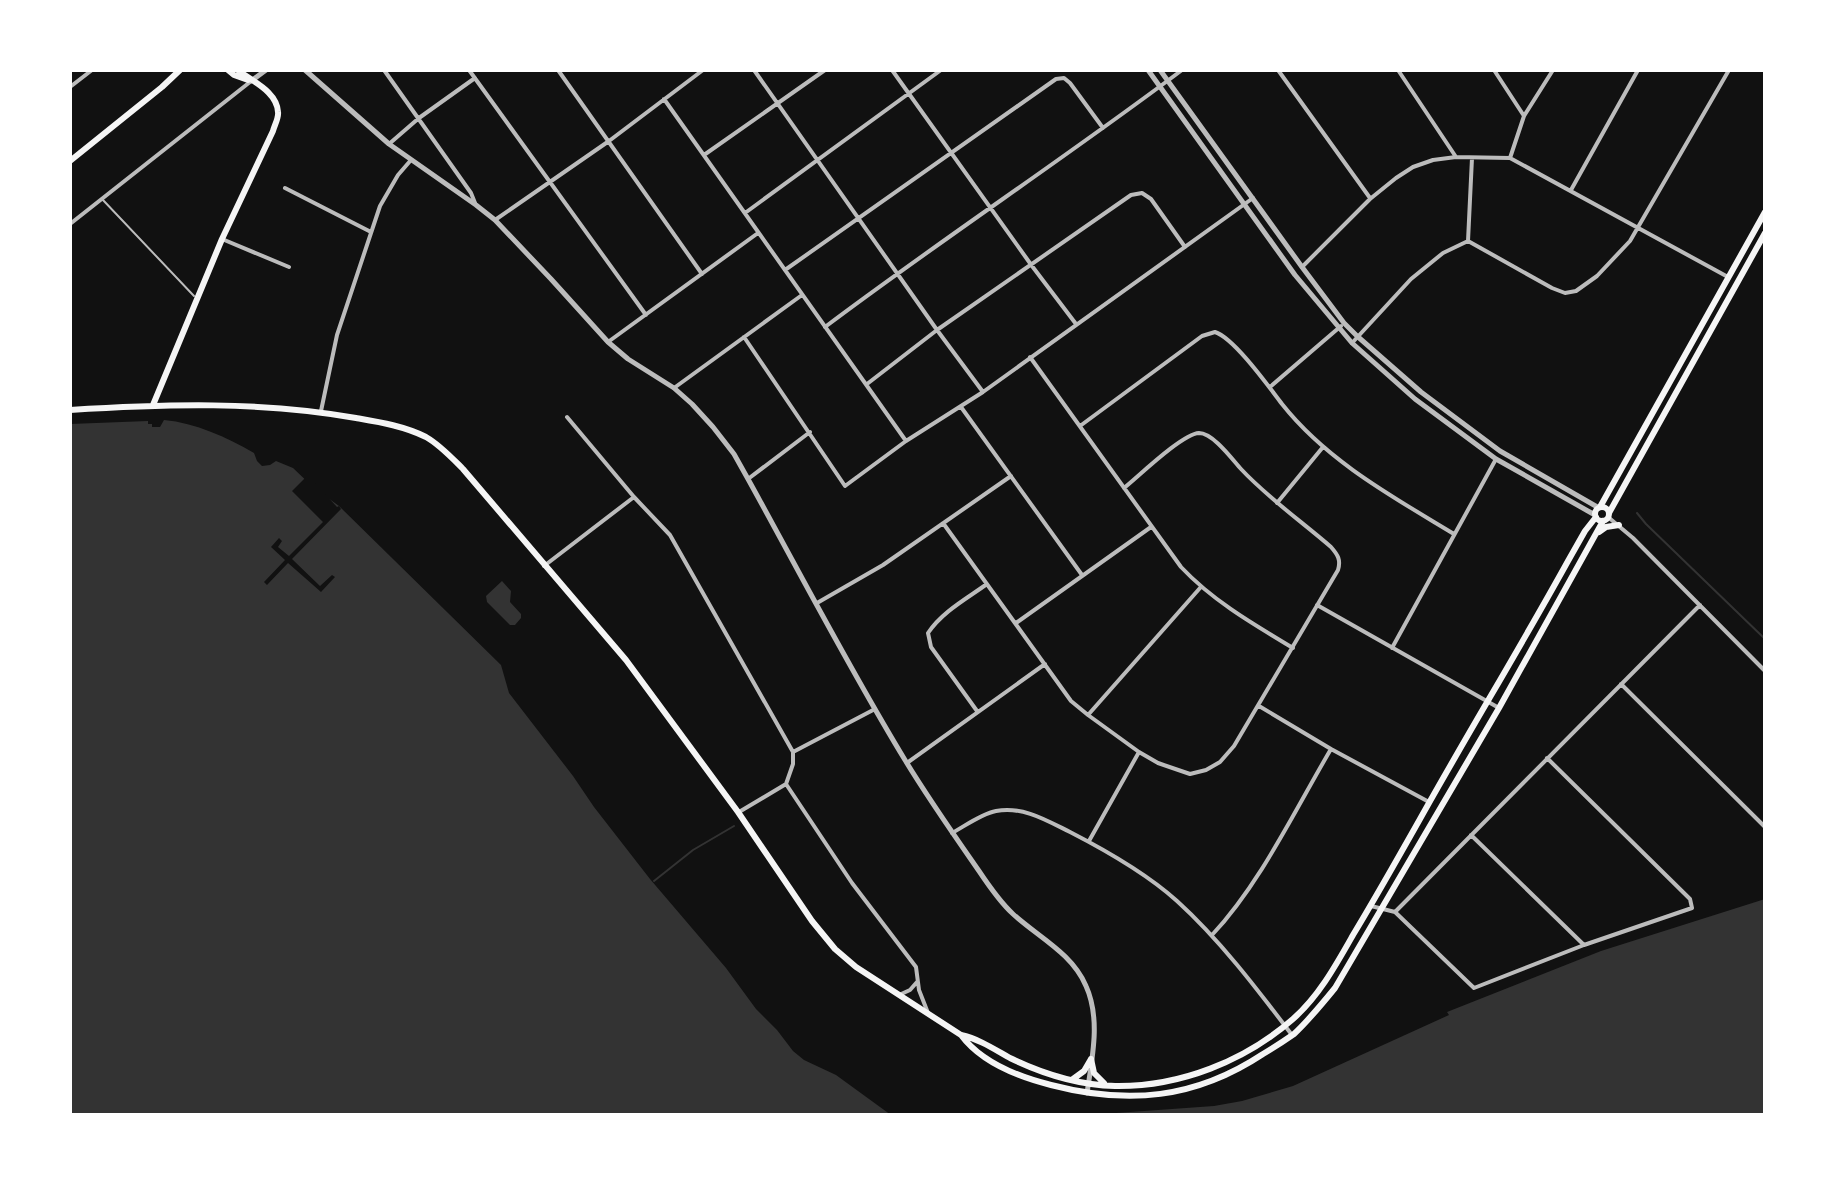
<svg xmlns="http://www.w3.org/2000/svg" width="1835" height="1185" font-family="'PT Sans',sans-serif">
<style>
.water{fill:#333}
.pier{fill:#111}
.lines{fill:none;stroke-linecap:round;stroke-linejoin:round}
.stream{stroke:#333;stroke-width:2}
.service{stroke:#bcbcbc;stroke-width:2}
.minor{stroke:#bcbcbc;stroke-width:4}
.tertiary{stroke:#bcbcbc;stroke-width:5}
.secondary{stroke:#f5f5f5;stroke-width:6}
</style>
<rect width="100%" height="100%" fill="#111"/>
<path class="water" d="M164 420C196 423 226 437 254 453L257 461 262 466 270 465 276 461 293 468 314 488 339 506 501 665 509 693 573 776 594 807 650 879 726 968 756 1009 777 1030 793 1051 804 1060 836 1075 891 1115H70V424L148 421V424H152V427H160Z
M502 581 511 591 510 602 521 614V618L515 625H510L487 602 486 596Z
M1765 899V1115H1088L1214 1106 1242 1101 1293 1086 1449 1015 1447 1012 1601 951Z"/>
<path class="pier" d="M306 477 313 483H315L337 507 339 506 341 509 292 559 320 586 332 575 335 577 321 592 288 563 267 585 264 582 285 560 271 547 279 538 282 541 278 547 289 556 323 522 292 491Z"/>
<g class="lines">
<path class="stream" d="M1637 513 1646 524 1765 639
M654 881 693 850 734 826"/>
<path class="service" d="M102 199 194 296"/>
<path class="minor" d="M384 70 471 193 475 203
M469 70 646 315
M558 70 702 274
M754 70 937 330 983 392
M892 70 1032 266 1076 324
M1278 70 1370 198
M1398 70 1456 157
M1494 70 1524 116
M70 87 92 70
M664 99 906 441
M389 144 419 118 475 78
M704 155 825 70
M1510 158 1524 116 1553 70
M285 188 371 232
M1571 190 1638 70
M745 213 941 70
M495 220 609 141 703 70
M70 224 250 82
M222 239 289 267
M1468 241 1472 158
M1302 267 1370 199 1396 178 1413 167 1433 160 1456 157 1510 158 1728 277
M785 270 1056 79 1064 78 1070 83 1103 128
M825 327C942 239 1065 158 1182 70
M744 337 845 486 906 441 983 392 1253 198
M608 342 758 233
M1352 343 1411 279 1443 253 1468 241 1552 288 1565 293 1576 291 1597 276 1630 241 1729 70
M1030 357 1181 567C1213 601 1253 624 1293 648
M867 384 937 330 1131 195 1142 193 1151 199 1185 247
M1270 387 1341 326
M674 388 802 295
M961 407 1082 575
M321 411 337 335 380 206 398 175 411 160
M567 417 634 497 670 535 793 752V764L786 784 739 812
M1080 426 1202 336 1215 332C1234 338 1269 387 1282 404 1327 461 1393 497 1454 534
M748 479 810 432
M1277 503 1323 447
M1608 517 1633 538 1765 671
M943 523 1071 701 1088 715 1139 752 1158 763 1190 774 1206 770 1220 762 1234 746 1338 570C1341 560 1338 555 1331 547 1301 521 1268 498 1241 469 1232 459 1213 433 1199 433 1182 434 1139 476 1124 488
M544 566 634 497
M817 603 883 565 1011 476
M1317 605 1499 708
M1016 623 1151 527
M1392 648 1496 459
M1621 684 1765 827
M1259 706 1331 749 1429 802
M977 711 931 647 928 633C942 612 966 599 987 584
M1088 715 1200 588
M793 752 875 709
M907 763 1045 664
M786 784 852 883 916 967 919 990 928 1013
M952 833C965 826 981 814 996 811 1023 806 1046 820 1070 832 1107 851 1146 873 1177 901 1220 940 1257 989 1292 1035
M1471 835 1584 945
M1089 841 1139 752
M1371 906 1395 912 1700 605
M1395 912 1474 988 1584 945 1692 908 1690 899 1547 758
M1212 935C1260 884 1295 810 1331 749
M899 995 910 990 917 982"/>
<path class="tertiary" d="M305 70 389 144 476 205 495 220 551 279 608 342 628 359 674 388 692 404 713 427 734 454 748 479C800 573 849 668 905 760 928 798 954 835 979 871 989 886 1000 902 1013 914 1038 937 1072 953 1086 986 1101 1019 1092 1059 1087 1093
M1148 70 1295 275 1352 343 1415 399 1496 459 1595 515
M1160 70 1302 267 1344 323 1357 336 1421 392 1500 451 1599 508
M251 81 266 70"/>
<path class="secondary" d="M228 70 234 75 248 80
M70 161 162 87 180 70
M153 405 222 239 273 131C274 126 279 118 278 112 277 91 251 81 238 70
M70 410C165 404 262 401 356 418 379 422 404 426 426 437 440 445 451 457 463 469L626 660 738 812 812 921 835 949 856 967 961 1035C979 1039 994 1049 1010 1058 1043 1074 1078 1085 1115 1086 1180 1087 1245 1061 1293 1019 1319 996 1336 965 1353 935 1376 897 1398 858 1420 819 1468 733 1520 648 1568 561L1585 531 1596 517
M1600 507 1765 212
M1595 514a7 7 0 1 1 14 0a7 7 0 1 1-14 0Z
M1609 513 1765 233
M1599 532 1606 527 1619 525
M961 1035C981 1062 1019 1077 1051 1085 1128 1105 1195 1099 1263 1054 1273 1048 1284 1041 1294 1034 1309 1020 1322 1004 1335 988L1499 708 1603 521
M1091 1059 1094 1073 1104 1083
M1073 1079 1084 1071 1091 1059"/>
</g>
<rect width="1835" height="1185" fill="none" stroke="#ffffff" stroke-width="144"/>
</svg>
